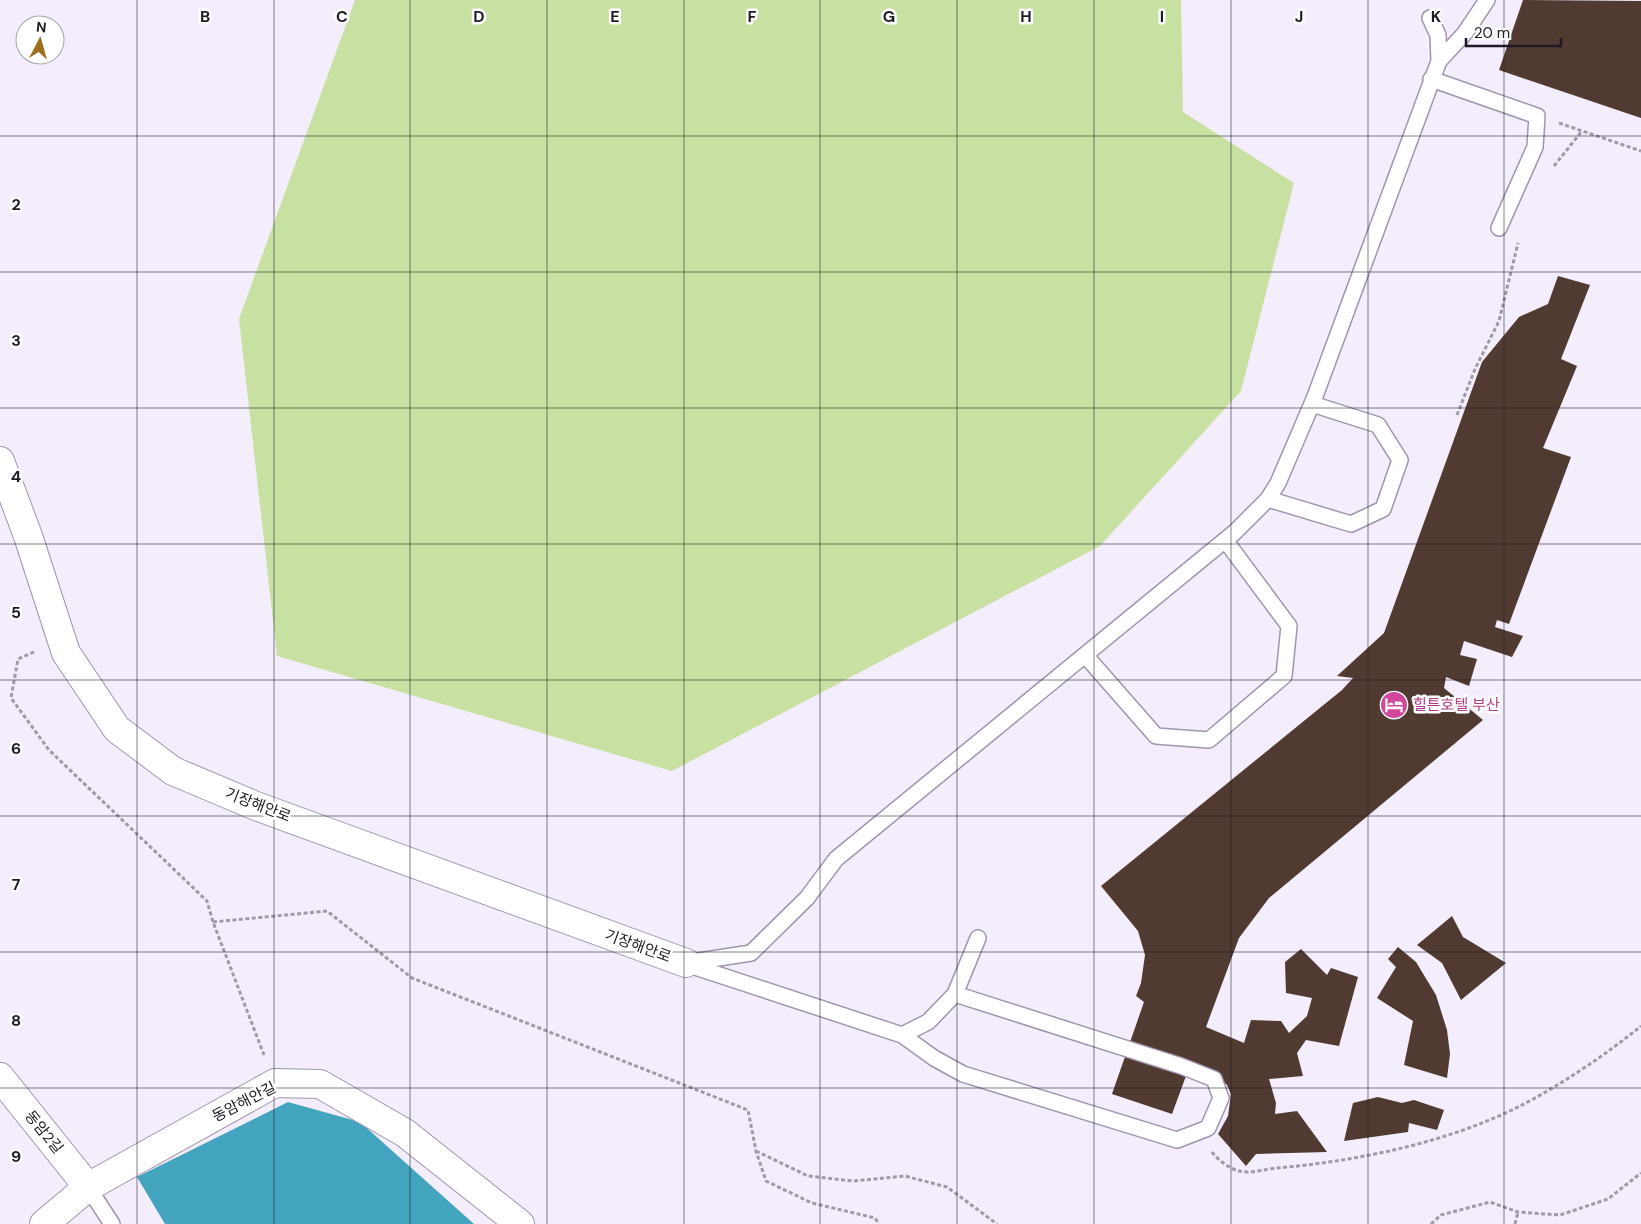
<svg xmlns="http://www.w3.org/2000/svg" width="1641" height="1224" font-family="'DM Sans','Noto Sans KR',sans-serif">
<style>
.green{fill:#c8e1a3}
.water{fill:#42a4bf}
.building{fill:#513a31}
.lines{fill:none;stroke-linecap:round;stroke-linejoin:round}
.lane-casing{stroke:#9f95ae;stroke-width:18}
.street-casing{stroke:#9f95ae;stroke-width:30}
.path{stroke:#9f9aa7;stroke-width:3;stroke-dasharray:4 2.5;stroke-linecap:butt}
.lane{stroke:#fff;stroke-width:15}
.street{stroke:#fff;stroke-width:28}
.grid{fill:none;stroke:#1f1b24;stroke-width:1;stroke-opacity:0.55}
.labels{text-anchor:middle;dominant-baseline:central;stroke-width:5;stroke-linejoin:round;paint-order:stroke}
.hotel-label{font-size:15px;fill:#b23c85;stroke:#fff;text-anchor:start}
.street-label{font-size:15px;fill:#1f1b24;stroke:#fff}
.grid-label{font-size:16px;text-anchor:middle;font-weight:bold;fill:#1f1b24;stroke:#fff;stroke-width:5;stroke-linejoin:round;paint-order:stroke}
</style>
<rect width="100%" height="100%" fill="#f3edfc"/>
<path class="green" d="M355 0H1181L1183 112 1294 183 1241 391 1100 546 672 771 277 656 239 319Z"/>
<path class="water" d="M288 1102 360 1122 474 1224H165L137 1177Z"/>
<path class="building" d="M1523 0 1641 1V118L1499 70Z
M1558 276 1590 285 1561 359 1577 366 1543 448 1571 457 1509 624 1497 620 1495 627 1523 636 1512 657 1464 641 1460 655 1477 659 1469 686 1446 677 1444 688 1483 720 1269 898 1239 938 1206 1027 1244 1043 1251 1020 1281 1021 1289 1033 1307 1016 1312 998 1286 993 1285 962 1301 949 1327 975 1331 968 1358 977 1339 1046 1306 1040 1297 1053 1303 1076 1269 1079 1276 1103 1275 1114 1297 1111 1327 1152 1256 1154 1246 1166 1218 1134 1228 1116 1231 1094 1227 1085 1218 1076 1190 1065 1172 1114 1112 1094 1144 1002 1136 996 1141 983 1145 955 1138 931 1101 886 1342 690 1353 678 1337 676 1384 633 1482 362 1519 317 1548 304Z
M1452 916 1463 937 1506 963 1461 1000 1442 963 1417 945Z
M1398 947 1416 962 1436 995 1447 1030 1450 1054 1447 1078 1404 1065 1413 1021 1377 998 1396 967 1388 959Z
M1378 1097 1402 1103 1414 1100 1444 1110 1437 1130 1409 1123 1408 1132 1344 1141 1353 1103Z"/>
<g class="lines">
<g class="lane-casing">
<path id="lane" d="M1430 18 1438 35 1439 61
M1431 79 1537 116 1535 147 1499 228
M1268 499 1351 524 1383 509 1400 460 1378 425 1312 404
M1085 655 1156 736 1209 740 1284 676 1289 626 1225 540
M686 963 751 953 807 898 836 859 1235 532 1268 499 1278 483 1314 399 1439 61 1465 33 1487 0
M689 965 902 1035 934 1058 963 1074 1177 1140 1208 1128 1221 1098 1214 1079 1181 1066 955 994 928 1022 902 1035
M955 994 978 938
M88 1187 112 1224"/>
</g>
<g class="street-casing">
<path id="street" d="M0 461 28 536 66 653 117 729 173 771 256 806 686 963
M0 1077 88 1187
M44 1224 88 1187 275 1083 320 1084 405 1133 520 1224"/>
</g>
<path class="path" d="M1559 123 1641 151
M1554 166 1582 131
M1457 415 1475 369 1499 321 1518 243
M34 652 18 659 11 698 49 750 207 901 213 922 264 1055
M213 922 327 911 412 978 748 1110 756 1151 766 1181 812 1203 875 1218 879 1224
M756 1151 808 1176 853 1181 905 1176 947 1187 997 1224
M1212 1152C1218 1160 1230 1169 1239 1171 1250 1174 1266 1169 1277 1168 1357 1161 1446 1143 1518 1107 1558 1087 1607 1054 1641 1026
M1431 1224 1441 1215 1490 1202 1518 1212 1560 1215 1608 1199 1641 1173
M1515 1224 1518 1212"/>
<use href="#lane" class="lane"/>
<use href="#street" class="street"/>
</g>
<path class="grid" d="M137 0V1224M274 0V1224M410 0V1224M547 0V1224M684 0V1224M820 0V1224M957 0V1224M1094 0V1224M1231 0V1224M1368 0V1224M1504 0V1224M0 136H1641M0 272H1641M0 408H1641M0 544H1641M0 680H1641M0 816H1641M0 952H1641M0 1088H1641"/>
<defs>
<g id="hotel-disc" transform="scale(1.4375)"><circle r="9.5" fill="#d1479c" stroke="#fff"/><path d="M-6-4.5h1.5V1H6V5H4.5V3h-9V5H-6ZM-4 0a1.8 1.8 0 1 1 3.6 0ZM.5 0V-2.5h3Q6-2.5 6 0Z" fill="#fff"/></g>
</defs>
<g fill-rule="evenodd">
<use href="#hotel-disc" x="1394" y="705"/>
</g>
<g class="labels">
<g class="hotel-label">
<text x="1413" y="705">힐튼호텔 부산</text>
</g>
<g class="street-label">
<text transform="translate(258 805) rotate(21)">기장해안로</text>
<text transform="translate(638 946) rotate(20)">기장해안로</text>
<text transform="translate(244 1102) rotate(-27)">동암해안길</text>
<text transform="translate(44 1132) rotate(51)">동암2길</text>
</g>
</g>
<g class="grid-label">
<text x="205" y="22">B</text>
<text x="342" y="22">C</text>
<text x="479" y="22">D</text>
<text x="615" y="22">E</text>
<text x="752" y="22">F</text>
<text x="889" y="22">G</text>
<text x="1026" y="22">H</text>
<text x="1162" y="22">I</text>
<text x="1299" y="22">J</text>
<text x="1436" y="22">K</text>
<text x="16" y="210">2</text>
<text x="16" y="346">3</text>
<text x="16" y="482">4</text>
<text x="16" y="618">5</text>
<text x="16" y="754">6</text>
<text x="16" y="890">7</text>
<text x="16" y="1026">8</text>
<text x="16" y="1162">9</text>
</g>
<g transform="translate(40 40) rotate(6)"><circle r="24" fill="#ffffff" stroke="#a5a4a7"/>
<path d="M0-4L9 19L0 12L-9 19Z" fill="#9d6e20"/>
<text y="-8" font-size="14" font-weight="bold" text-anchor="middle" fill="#1f1b24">N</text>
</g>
<path d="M1466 38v8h95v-8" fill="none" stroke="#1f1b24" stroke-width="2.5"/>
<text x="1474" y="38" font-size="15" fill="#1f1b24" stroke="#ffffff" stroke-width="4" paint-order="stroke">20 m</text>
</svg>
